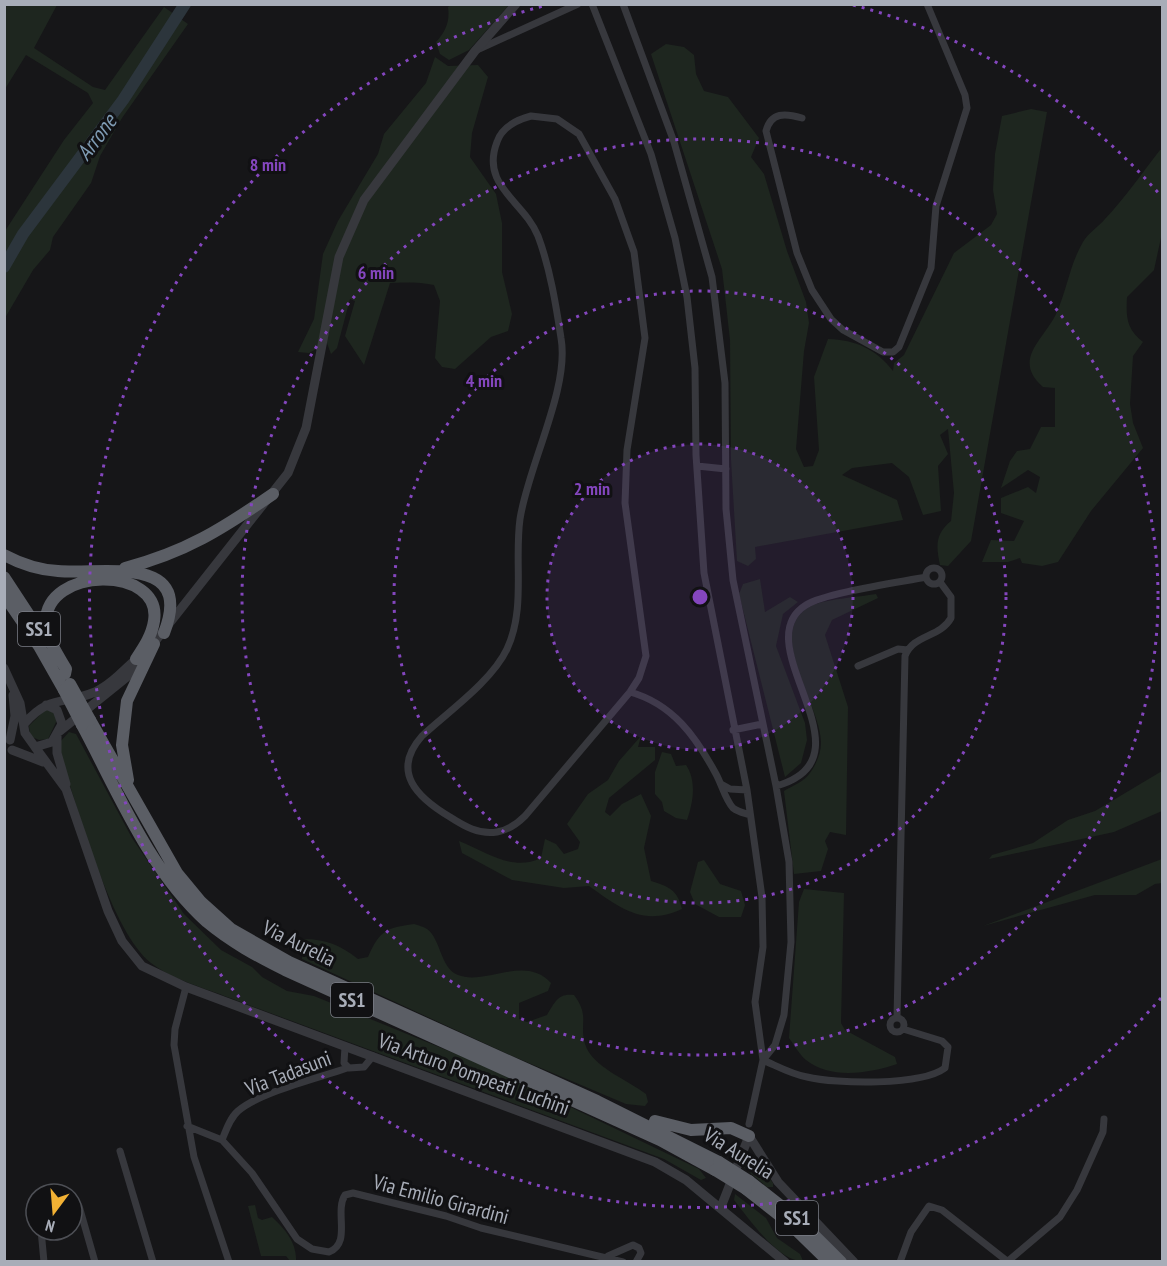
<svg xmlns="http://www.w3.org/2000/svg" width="1167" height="1266" font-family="'PT Sans Narrow',sans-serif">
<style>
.green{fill:#1e261f}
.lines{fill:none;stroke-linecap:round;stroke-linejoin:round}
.river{stroke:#2c353c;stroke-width:12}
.minor{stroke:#37383d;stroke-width:7}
.tertiary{stroke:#37383d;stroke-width:9}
.trunk{stroke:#5b5e65;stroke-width:12}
.trunk-bridge{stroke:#5b5e65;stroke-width:12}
.ring{fill:none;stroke:#8446be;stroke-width:3;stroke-dasharray:3 6}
.labels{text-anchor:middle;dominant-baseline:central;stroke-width:6;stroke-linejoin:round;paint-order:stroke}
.shield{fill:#111113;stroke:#7b7e86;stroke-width:1.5}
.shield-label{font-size:20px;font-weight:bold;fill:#a8adb8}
.street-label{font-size:21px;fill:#a8adb8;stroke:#111113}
.water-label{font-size:22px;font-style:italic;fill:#7f9bb3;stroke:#111113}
.centre{fill:#8446be;stroke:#111113;stroke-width:3}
.ring-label{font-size:18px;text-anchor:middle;font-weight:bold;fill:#8446be;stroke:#111113;stroke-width:6;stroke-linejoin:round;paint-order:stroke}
</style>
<rect width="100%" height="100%" fill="#161618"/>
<path class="green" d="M5 4 57 5 34 48 93 87 105 90 164 7 188 24 122 118 100 156 91 183 53 237 50 250 33 270 5 318V231L64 140 93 103 88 93 26 55 5 89Z
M452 4H509V5L469 50 449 60 440 54 436 42C446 31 450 21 448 7Z
M666 44 684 47 694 55 696 74 704 91 728 97 759 138 751 157 764 174 787 251 806 302 809 323 804 351 796 449 804 467 813 466 819 450 814 377 828 339C856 340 876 349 893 371L894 363 904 355 954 253 991 225 997 214 993 190 995 154 1002 116 1031 109 1047 112 971 541 948 566 940 565C936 546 935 534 951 521L954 493 948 429 940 435 948 454 938 466 941 511 923 515 909 477 892 463 852 468 842 475 897 500 903 520 755 547 756 559 748 566 737 561 731 460 730 340 722 269 651 54Z
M435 57 448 66 478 65 488 77 472 133 470 157 496 194 502 223V272L512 314 508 331 491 337 455 369 442 367 435 358 440 301 434 285C422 282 402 282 390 283L364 365 345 336 355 301 350 299 337 348 331 354 327 343 309 353 298 352 314 319 323 254 338 221 378 154 384 134 426 83Z
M1160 150H1162V233L1154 270 1127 297C1126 316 1126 329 1143 342L1133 356 1130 404 1133 423 1143 448 1091 511 1058 562 1042 566 1022 563 1020 558 1008 562H982L991 540 1014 541 1024 521 1001 513V498L1028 487 1036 493 1040 477 1028 470 1001 488 1010 461 1017 451 1030 449 1041 427H1055V388L1043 387C1011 359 1045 339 1057 312 1067 289 1070 264 1083 242 1088 233 1098 227 1105 219 1125 198 1142 173 1160 150Z
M760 579 765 612 790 597 798 602 783 614 776 646 805 723 807 740 801 763 785 777 739 594 743 584Z
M876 594 878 598 832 620 825 635 848 707 846 835 830 832 825 841 828 849 821 871 794 874 784 791C792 786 805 781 810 773 816 765 821 753 821 743 822 707 764 633 809 607 823 599 859 597 876 594Z
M46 709 54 713 57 720 48 739 39 740 30 736 29 726Z
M69 732 76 734 132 838 184 914 221 950 252 967 262 977 287 991 314 996 483 1065 699 1169 706 1178 701 1180 664 1159 230 998C205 988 173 980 151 963 110 930 78 807 60 755V742Z
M641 736 638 747H655V760L609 798 605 812 610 816 622 804 641 794 651 816 644 848 651 881C669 887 677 889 682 909 643 927 620 908 589 886L564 888 512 880 462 853 459 841C487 852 512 872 541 858L545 839 556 844 564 854 578 849 580 842 567 824 588 794 608 780 619 761Z
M662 752 671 754 676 766 686 765C697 781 693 803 687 820L676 818 664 811 662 802 655 794V772Z
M1162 771V811L1114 832 989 859 992 855 1033 843 1068 820 1095 811Z
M1162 859V883L1155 884 1136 895H1095L983 926Z
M704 860 720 884 741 891 745 905 741 917H719L695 904 690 892 698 862Z
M804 889 844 893 841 1023 845 1030 895 1057 897 1064C870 1073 831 1080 806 1060 800 1055 794 1045 789 1038L799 902Z
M414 924C418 925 424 927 427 929 441 939 440 968 458 975 485 986 525 954 551 983L548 991 519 1003V1019L527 1022 547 1015C555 1002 558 993 574 995 590 1016 579 1024 585 1044 592 1067 628 1080 646 1094L648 1102 645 1106 626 1104 510 1055 302 959 303 939C326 939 340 945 358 959L368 957C380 930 386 928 414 924Z
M748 1157 754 1159 773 1183V1187H767L742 1166Z
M735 1194 766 1218 777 1238 800 1254 803 1261C779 1262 748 1218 734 1200Z
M255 1205 258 1218 262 1220 272 1217C285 1229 297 1243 296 1261H290L286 1256H261L248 1206Z"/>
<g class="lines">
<path class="river" d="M4 267 23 234 123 100 185 4"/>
<path class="minor" d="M592 4 651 154 675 238 687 297 695 368 696 455 704 573 747 790 762 897 763 947 755 1002 763 1060C777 1066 791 1074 807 1077 836 1084 921 1086 945 1068L948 1047 942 1041 903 1029
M623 4 674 142 712 277 725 383 726 509 733 580 776 786 789 862 791 942 784 1015 775 1045 763 1060 749 1124
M479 49 578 4
M531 116 557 119 579 134 615 199 634 252 645 338 627 450 625 503 646 656 639 678 630 692 525 816C517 824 508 830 497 832 479 835 464 826 450 817 418 798 390 772 422 736 448 712 492 681 507 649 526 608 514 562 520 519 528 466 570 388 561 338 556 305 550 268 538 236 524 201 480 186 497 142 502 127 516 120 531 116Z
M802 118C785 113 771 112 766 131L797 253 812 290 831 319 843 330 883 352H893L899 347 931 268 936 206 967 108 965 95 927 4
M697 466 726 469
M926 576a8 8 0 1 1 16 0a8 8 0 1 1-16 0Z
M858 666 898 649 908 650
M630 692C673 704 696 737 716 774 722 785 725 799 733 808 738 812 744 813 750 815
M733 730 762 724
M721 784 730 789 747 790
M776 786C878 758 743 644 806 605 824 593 901 582 926 577
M186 987 175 1029 174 1045 194 1157 229 1262
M897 1018 905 656C913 634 940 638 951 618V597L940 582
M890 1025a7 7 0 1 1 14 0a7 7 0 1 1-14 0Z
M345 1046 344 1063 349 1068 364 1067 373 1056
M187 1126 222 1140 252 1173 297 1239 312 1249 329 1252C352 1243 334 1212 345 1195L353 1193 446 1216 481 1228 623 1262
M222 1140C226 1130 230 1118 238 1111 260 1092 319 1078 347 1068
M120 1151 153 1262
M72 1203 79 1206 95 1262
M41 1230 44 1262
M608 1256 633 1245 639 1248 641 1253 636 1262
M900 1262 911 1232 929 1206 942 1210 1007 1261
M1007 1262 1060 1217 1077 1190 1103 1132 1104 1119"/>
<path class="tertiary" d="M4 668 20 703 25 733 35 747 52 742 62 724 57 710 46 705
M24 724C50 694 64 705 95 692 110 685 122 672 135 660
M60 731 127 677 288 473 306 428 339 257 364 200 475 51 516 4
M57 736V753L66 784
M10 740 15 716 13 695
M35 747 66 789 108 911 122 941 142 966 186 987 655 1162 686 1180 785 1262
M12 750 43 762
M721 1207 749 1136 778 1182 854 1262"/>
<path class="trunk" d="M4 555C21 564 39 570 58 571 103 575 195 553 164 633
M125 568C186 552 222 529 273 494
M4 577 46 641
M4 595 39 646 64 690
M65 674 66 669C58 655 47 640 46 623 44 566 163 565 154 621 152 635 144 647 136 659
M90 720 177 873 201 902 231 929 289 962 597 1101 719 1162
M82 725C118 792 149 870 207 922 231 942 257 956 285 970L660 1140 715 1170
M128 780 122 745 127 701 154 644
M655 1121 691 1130 731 1128 749 1136
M749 1181 800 1221 841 1262
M746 1189 788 1222 829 1262"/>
<path class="trunk-bridge" d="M70 684 90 720
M64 690 82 725
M719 1162 749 1181
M715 1170 746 1189"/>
</g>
<circle cx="700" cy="597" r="153" fill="#8446be" fill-opacity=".12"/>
<g class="ring">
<circle cx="700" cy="597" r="153"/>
<circle cx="700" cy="597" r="306"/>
<circle cx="700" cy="597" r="458"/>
<path d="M1161 998A611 611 0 1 1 547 5M853 5A611 611 0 0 1 1161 196"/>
</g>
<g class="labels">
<g class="shield">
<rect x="18" y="612" width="42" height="34" rx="4.5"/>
<rect x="331" y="983" width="42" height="34" rx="4.5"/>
<rect x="776" y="1201" width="42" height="34" rx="4.5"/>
</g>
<g class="shield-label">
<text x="39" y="629">SS1</text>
<text x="352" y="1000">SS1</text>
<text x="797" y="1218">SS1</text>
</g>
<g class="street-label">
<text transform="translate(299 943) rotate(26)">Via Aurelia</text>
<text transform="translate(288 1073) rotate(-21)">Via Tadasuni</text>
<text transform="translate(474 1074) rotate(20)">Via Arturo Pompeati Luchini</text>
<text transform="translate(739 1153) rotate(32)">Via Aurelia</text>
<text transform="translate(441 1199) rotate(15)">Via Emilio Girardini</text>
</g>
<g class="water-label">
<text transform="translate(96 137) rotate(-53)">Arrone</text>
</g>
</g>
<circle cx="700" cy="597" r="9" class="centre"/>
<g class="ring-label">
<text x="268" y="171">8 min</text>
<text x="376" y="279">6 min</text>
<text x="484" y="387">4 min</text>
<text x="592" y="495">2 min</text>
</g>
<rect width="1167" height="1266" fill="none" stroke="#a8adb8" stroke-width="12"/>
<g transform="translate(54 1212) rotate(196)"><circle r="28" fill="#111113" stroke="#4d4f55" stroke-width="1.5"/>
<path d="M0-4.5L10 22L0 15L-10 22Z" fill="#f2b134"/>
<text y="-9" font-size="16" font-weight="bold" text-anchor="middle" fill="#a8adb8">N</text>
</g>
</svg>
